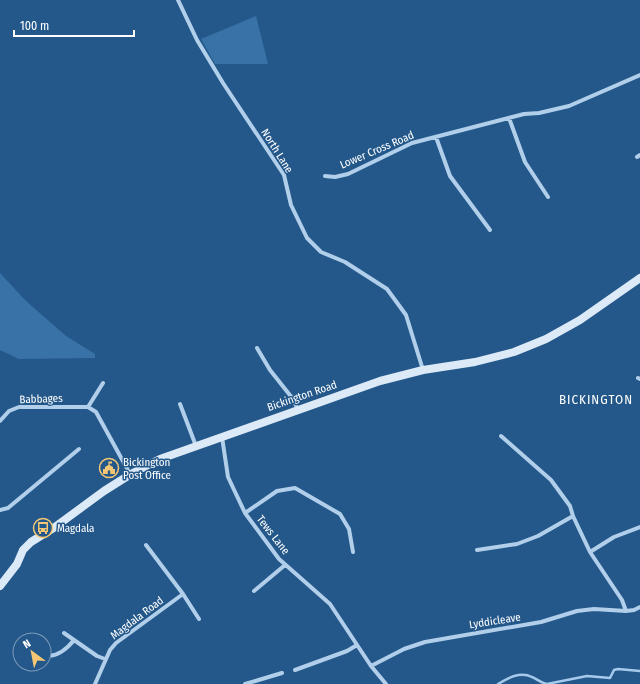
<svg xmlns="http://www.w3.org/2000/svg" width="640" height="684" font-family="'Fira Sans Condensed',sans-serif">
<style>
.green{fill:#3872a7}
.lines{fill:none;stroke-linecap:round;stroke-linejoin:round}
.stream{stroke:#a5caeb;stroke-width:2.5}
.minor{stroke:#b1cfea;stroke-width:4}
.secondary{stroke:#dceaf8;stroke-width:8}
.labels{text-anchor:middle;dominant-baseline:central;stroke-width:3;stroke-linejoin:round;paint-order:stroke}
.street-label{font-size:11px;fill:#fff;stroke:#24588a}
.poi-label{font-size:11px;fill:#fff;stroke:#24588a;text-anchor:start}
.quarter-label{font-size:13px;letter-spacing:1px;fill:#fff;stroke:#24588a}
</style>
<rect width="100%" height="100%" fill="#24588a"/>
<path class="green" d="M256 16 268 64H215L201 39Z
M0 273 26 301 66 336 95 354V358L19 359 0 350Z"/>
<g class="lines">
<path class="stream" d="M498 684C508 678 520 671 532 677 537 679 541 683 547 684L587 676 610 678 614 670 618 669 640 671"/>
<path class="minor" d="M178 0 197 40 223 83 284 175 291 205 307 238 321 252 345 262 387 289 406 315 423 370
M509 118 525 162 548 197
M436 137 450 176 490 230
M637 157 640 155
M325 176 335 177 348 174 412 143 524 114 539 113 569 106 640 75
M257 348 270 370 293 399 298 410
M638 378 640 379
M180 404 196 446
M88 407 103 383
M0 421 9 411 19 407H88L96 412 130 474
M501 436 551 480 570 506 573 516 590 552 622 600 626 611
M222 437 228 477 245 513 279 559 330 604 371 666 386 684
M0 510 8 508 79 449
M245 513 277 491 295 488 340 514 349 529 353 552
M477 550 517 544 538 536 573 516
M590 552 614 537 640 527
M254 591 285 565
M183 594 199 619
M64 633 74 640
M44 655C56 658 67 649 74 640L97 656 105 659
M371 666 404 649 425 642 541 622 577 611 594 609 626 611 634 610 640 607
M295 670 347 651 357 645
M95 684 110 650 116 643 183 594 146 545
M245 684 282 673"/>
<path class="secondary" d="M0 586 17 564 23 550 31 542 55 527 104 491 131 474 160 459 380 381 423 370 475 362 514 352 546 339 580 320 640 278"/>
</g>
<defs>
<g id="civic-ring" transform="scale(1)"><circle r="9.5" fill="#24588a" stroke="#f5c775" stroke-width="1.5"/><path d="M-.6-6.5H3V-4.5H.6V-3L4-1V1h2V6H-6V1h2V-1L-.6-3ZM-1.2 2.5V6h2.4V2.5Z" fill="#f5c775"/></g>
<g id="bus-ring" transform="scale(1)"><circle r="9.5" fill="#24588a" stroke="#f5c775" stroke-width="1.5"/><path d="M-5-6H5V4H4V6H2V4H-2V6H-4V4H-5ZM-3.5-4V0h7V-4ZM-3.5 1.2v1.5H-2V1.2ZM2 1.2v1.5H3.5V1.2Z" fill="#f5c775"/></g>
</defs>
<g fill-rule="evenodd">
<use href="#civic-ring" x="109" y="468"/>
<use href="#bus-ring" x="43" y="528"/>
</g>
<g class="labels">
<g class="street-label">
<text transform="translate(377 150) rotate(-23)">Lower Cross Road</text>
<text transform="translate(277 151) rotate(58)">North Lane</text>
<text transform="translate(302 396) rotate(-19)">Bickington Road</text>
<text transform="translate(41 399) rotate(-2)">Babbages</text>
<text transform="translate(273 535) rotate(52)">Tews Lane</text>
<text transform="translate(137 618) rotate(-37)">Magdala Road</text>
<text transform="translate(495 621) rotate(-9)">Lyddicleave</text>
</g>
<g class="poi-label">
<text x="123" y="462">Bickington<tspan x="123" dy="13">Post Office</tspan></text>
<text x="57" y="528">Magdala</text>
</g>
<g class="quarter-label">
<text x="596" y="399">BICKINGTON</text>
</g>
</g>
<g transform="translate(32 652) rotate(328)"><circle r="19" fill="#24588a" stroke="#7c9bb9"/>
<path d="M0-3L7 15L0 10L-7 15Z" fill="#f5c775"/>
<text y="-6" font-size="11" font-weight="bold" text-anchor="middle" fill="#ffffff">N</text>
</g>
<path d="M14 30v6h120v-6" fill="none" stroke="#ffffff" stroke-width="2"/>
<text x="20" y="30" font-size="12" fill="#ffffff" stroke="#24588a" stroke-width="3" paint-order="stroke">100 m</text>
</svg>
